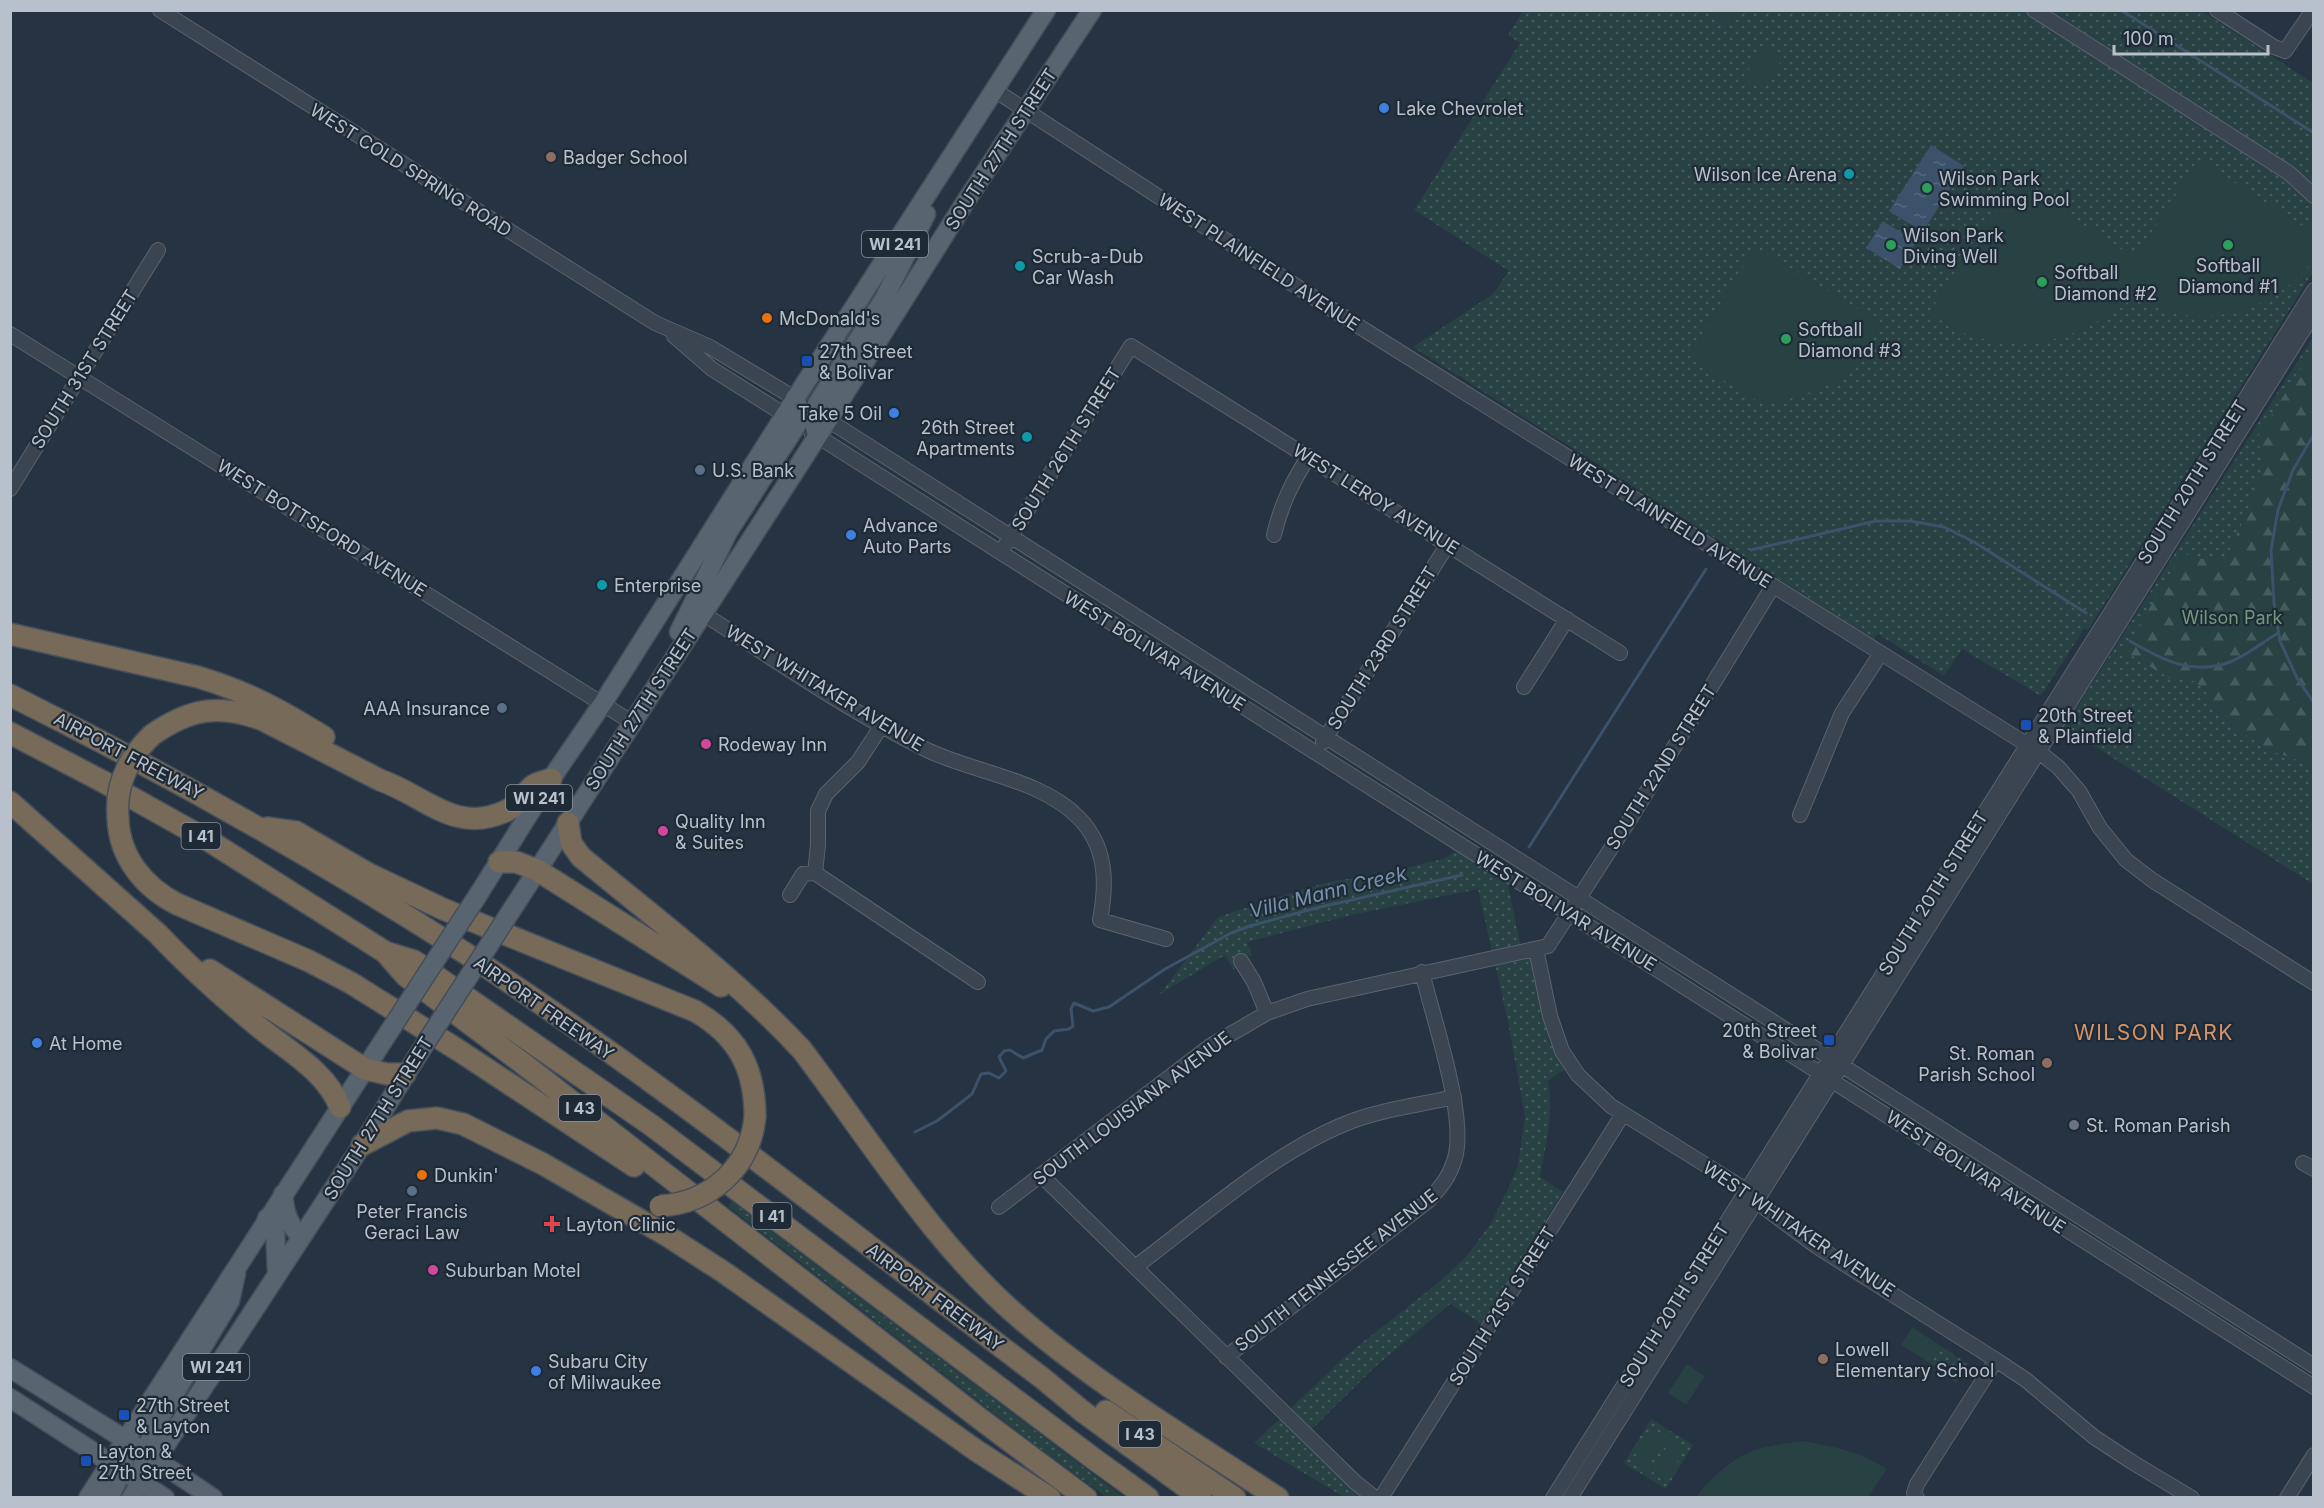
<svg xmlns="http://www.w3.org/2000/svg" width="2324" height="1508" font-family="Inter,sans-serif">
<style>
.grass{fill:url(#grass-dots)}
.forest{fill:url(#forest-firs)}
.garden{fill:#284143}
.water{fill:url(#water-ripples)}
.lines{fill:none;stroke-linecap:round;stroke-linejoin:round}
.stream{stroke:#3c526a;stroke-width:3}
.minor-casing{stroke:#59636f;stroke-width:16}
.major-casing{stroke:#444e5b;stroke-width:21}
.highway-casing{stroke:#45505c;stroke-width:24}
.minor{stroke:#3b4552;stroke-width:14}
.major{stroke:#596471;stroke-width:18}
.highway{stroke:#786a58;stroke-width:21}
.major-bridge-casing{stroke:#444e5b;stroke-width:21;stroke-linecap:butt}
.highway-bridge-casing{stroke:#45505c;stroke-width:24;stroke-linecap:butt}
.major-bridge{stroke:#596471;stroke-width:18}
.highway-bridge{stroke:#786a58;stroke-width:21}
.shop-dot{fill:#3f7fe0;stroke:#1f2a37;stroke-width:2}
.education-dot{fill:#8d6e63;stroke:#1f2a37;stroke-width:2}
.culture-dot{fill:#0f9aa8;stroke:#1f2a37;stroke-width:2}
.leisure-dot{fill:#2e9e5b;stroke:#1f2a37;stroke-width:2}
.food-dot{fill:#e8710a;stroke:#1f2a37;stroke-width:2}
.transit-dot{fill:#1a4fb4;stroke:#1f2a37;stroke-width:2}
.service-dot{fill:#5c6f8a;stroke:#1f2a37;stroke-width:2}
.hotel-dot{fill:#d1479c;stroke:#1f2a37;stroke-width:2}
.worship-dot{fill:#6b7280;stroke:#1f2a37;stroke-width:2}
.health-dot{fill:#e0444e;stroke:#1f2a37;stroke-width:2}
.labels{text-anchor:middle;dominant-baseline:central;stroke-width:4.5;stroke-linejoin:round;paint-order:stroke}
.shield{fill:#1f2a37;stroke:#8a939f;stroke-width:1.5}
.shield-label{font-size:16px;font-weight:bold;fill:#b8c0cc}
.poi-label{font-size:18px;fill:#b8c0cc;stroke:#1f2a37;text-anchor:start}
.street-label{font-size:18px;fill:#b8c0cc;stroke:#1f2a37}
.park-label{font-size:18px;fill:#6f9c77;stroke:#1f2a37}
.water-label{font-size:20px;font-style:italic;fill:#7892ae;stroke:#1f2a37}
.quarter-label{font-size:21px;letter-spacing:1.5px;fill:#d69368;stroke:#1f2a37}
</style>
<defs>
<pattern id="grass-dots" width="8" height="8" patternUnits="userSpaceOnUse" patternTransform="scale(1.5)"><rect width="8" height="8" fill="#284143"/><path d="M2 2h.1M6 6h.1" fill="none" stroke="#455b5d" stroke-width="1.8" stroke-linecap="round"/></pattern>
<pattern id="forest-firs" width="22" height="20" patternUnits="userSpaceOnUse" patternTransform="scale(1.5)"><rect width="22" height="20" fill="#284143"/><path d="M5 1l3.5 6h-7zM16 11l3.5 6h-7z" fill="#455b5d"/></pattern>
<pattern id="water-ripples" width="26" height="14" patternUnits="userSpaceOnUse" patternTransform="scale(1.5)"><rect width="26" height="14" fill="#3c526a"/><path d="M2 4q2-2 4 0t4 0M15 11q2-2 4 0t4 0" fill="none" stroke="#56697e"/></pattern>
</defs>
<rect width="100%" height="100%" fill="#263342"/>
<path class="grass" d="M1523 11H2202L2313 83V272L2088 630 2084 629 2041 696 1962 649 1944 676 1878 634 1874 639 1413 347 1493 294 1509 271 1414 210 1520 43 1508 35Z
M2313 337V753L2212 707 2233 726 2268 750 2295 759 2313 772V884L2064 727Z
M1459 850 1507 881 1523 957 1530 959 1532 964 1549 1042 1566 1068 1548 1081C1554 1114 1546 1144 1540 1177L1563 1192 1482 1324 1450 1304 1377 1365 1303 1438 1363 1497H1344L1254 1443 1348 1354 1438 1283 1465 1258 1490 1225 1511 1183 1518 1165 1525 1117 1508 1022 1478 889 1347 916 1247 942 1252 956 1243 955 1234 962 1236 966 1234 970 1225 955 1160 994 1218 917 1324 883 1389 872 1443 859Z
M731 1201 1123 1497H1106L1035 1445 728 1206Z
M1941 1346 1968 1364 1956 1383 1930 1363Z
M1651 1419 1693 1445 1666 1489 1624 1463Z"/>
<path class="forest" d="M2313 349V772L2295 759 2268 750 2233 726 2212 707 2204 688 2193 681 2169 678 2124 651 2182 553 2200 559 2226 557 2251 504 2264 464 2257 438Z"/>
<path class="garden" d="M1717 11V10L1737 11 1727 27 1713 18Z
M1764 46 1783 58 1762 90 1743 78Z
M2206 164 2313 233V260C2282 303 2227 324 2173 313 2157 310 2141 301 2126 294 2085 352 1982 359 1930 312L2006 190 2024 186 2135 258 2195 165Z
M1762 251 1880 322C1875 333 1872 347 1865 357 1845 385 1796 398 1764 405L1697 364 1689 355 1751 253Z
M1912 1327 1941 1346 1930 1363 1901 1345Z
M1687 1364 1705 1376 1686 1405 1668 1393Z
M1652 1428 1667 1437 1647 1469 1633 1460Z
M1671 1440 1685 1449 1666 1480 1651 1471Z
M1803 1441C1836 1447 1858 1451 1887 1469L1868 1497H1696C1713 1476 1737 1453 1765 1447 1777 1444 1790 1443 1803 1441Z"/>
<path class="water" d="M1931 145 1964 166 1923 232 1889 211Z
M1883 221 1916 242 1900 269 1866 248Z"/>
<g class="lines">
<path class="stream" d="M2121 10 2314 133
M2314 434 2293 470 2278 510 2271 550 2274 603 2280 641 2297 678 2314 703
M1751 550 1876 521H1910L1944 527 1974 542 2086 613
M2130 641C2162 660 2193 676 2230 662 2247 655 2263 642 2278 633
M1529 847 1706 569
M915 1132 937 1121 972 1094 981 1074 989 1073 999 1078 1006 1071 999 1057 1004 1051 1010 1050 1023 1058 1042 1050 1046 1039 1054 1031 1069 1029 1073 1026 1071 1009 1074 1003 1093 1011 1109 1007 1165 969 1231 933 1250 926 1316 908 1462 875"/>
<g class="minor-casing">
<path id="minor" d="M160 10 655 323 710 347 801 402
M2034 10 2289 173 2314 196
M2217 10 2274 47 2285 51 2313 10
M996 91 1336 312 2039 752 2058 767 2079 791 2100 828 2126 860 2152 880 2314 983
M10 334 633 723
M674 336 712 369 793 420
M820 415 2314 1366
M811 432 2314 1387
M10 489 158 250
M1274 535C1281 505 1292 482 1309 456
M1006 544 1131 346 1620 653
M702 613C776 660 848 711 927 750 975 773 1041 779 1079 818 1107 847 1107 883 1100 920L1166 939
M1524 687 1567 619
M1323 742 1448 544
M1800 815 1842 713 1881 653
M815 873 818 845V811L826 794 858 762 882 725
M790 895 803 874 815 873 978 982
M1536 949 1550 1016 1562 1051 1578 1075 1611 1106 1746 1190 1765 1208 1816 1246 1996 1360 2026 1380 2094 1437 2132 1462 2192 1498
M1241 961 1254 982 1267 1013
M2303 1163 2314 1169
M1042 1176 1355 1482 1375 1498
M999 1207 1210 1046 1267 1013 1307 999 1548 946 1630 819 1773 586
M1135 1267C1200 1219 1272 1153 1347 1123 1378 1110 1420 1105 1454 1097
M1226 1357 1428 1201C1441 1187 1450 1176 1455 1158 1467 1116 1433 1018 1422 972
M1381 1498 1623 1114
M1553 1498 2314 290
M1570 1498 2314 313
M1917 1498 1914 1493 1917 1484 1996 1360
M2287 1498 2314 1455"/>
</g>
<g class="major-casing">
<path id="major" d="M817 436 813 418 817 404 884 299 926 214
M679 632 728 532 798 423 800 411 795 398
M478 895 551 779 603 703 802 388 1046 10
M513 908 828 420 964 204 1092 10
M283 1194C285 1212 288 1224 301 1237
M267 1218 275 1229 277 1274
M10 1368 126 1440 213 1498
M10 1398 165 1498
M141 1475 145 1452 157 1423 230 1301 236 1274
M88 1498 385 1038
M109 1498 123 1469 125 1458
M131 1498 362 1145 416 1058"/>
</g>
<g class="highway-casing">
<path id="highway" d="M10 634 198 677C248 692 280 710 324 737
M10 695C166 773 318 859 465 953 665 1083 851 1234 1041 1377L1082 1411 1201 1498
M10 733 102 781 211 842 385 952 414 961 651 1125 1094 1459 1148 1498
M152 735C189 709 219 703 263 720L380 780C426 796 456 836 508 810 523 802 524 792 534 785 539 782 546 781 551 779
M10 802 158 934C189 967 224 998 259 1027 288 1051 326 1071 340 1107
M118 818C119 857 144 887 177 904L309 961 351 983 458 1050 634 1166
M568 823 571 843 581 857C656 919 735 978 802 1050 871 1141 938 1251 1027 1324 1104 1389 1193 1442 1278 1498
M267 828 296 832 369 874 443 909 695 1011C738 1036 755 1068 755 1117
M499 862H516L537 870 721 986
M385 952 406 976 521 1062 979 1418 1086 1498
M210 970 365 1069 387 1074H405
M362 1145 408 1121 437 1118 463 1124 543 1164 666 1235 722 1271 977 1451 1050 1498
M1106 1411 1235 1498"/>
</g>
<use href="#minor" class="minor"/>
<use href="#major" class="major"/>
<use href="#highway" class="highway"/>
<g class="major-bridge-casing">
<path id="major-bridge" d="M385 1038 478 895
M416 1058 513 908"/>
</g>
<g class="highway-bridge-casing">
<path id="highway-bridge" d="M118 818C115 785 128 758 152 735
M660 1206C710 1203 750 1168 755 1117"/>
</g>
<use href="#major-bridge" class="major-bridge"/>
<use href="#highway-bridge" class="highway-bridge"/>
</g>
<g class="shop-dot">
<circle cx="1384" cy="108" r="6"/>
<circle cx="894" cy="413" r="6"/>
<circle cx="851" cy="535" r="6"/>
<circle cx="37" cy="1043" r="6"/>
<circle cx="536" cy="1371" r="6"/>
</g>
<g class="education-dot">
<circle cx="551" cy="157" r="6"/>
<circle cx="2047" cy="1063" r="6"/>
<circle cx="1823" cy="1359" r="6"/>
</g>
<g class="culture-dot">
<circle cx="1849" cy="174" r="6"/>
<circle cx="1020" cy="266" r="6"/>
<circle cx="1027" cy="437" r="6"/>
<circle cx="602" cy="585" r="6"/>
</g>
<g class="leisure-dot">
<circle cx="1927" cy="188" r="6"/>
<circle cx="1891" cy="245" r="6"/>
<circle cx="2228" cy="245" r="6"/>
<circle cx="2042" cy="282" r="6"/>
<circle cx="1786" cy="339" r="6"/>
</g>
<g class="food-dot">
<circle cx="767" cy="318" r="6"/>
<circle cx="422" cy="1175" r="6"/>
</g>
<g class="transit-dot">
<rect x="801" y="355" width="12" height="12" rx="3"/>
<rect x="2020" y="719" width="12" height="12" rx="3"/>
<rect x="1823" y="1034" width="12" height="12" rx="3"/>
<rect x="118" y="1409" width="12" height="12" rx="3"/>
<rect x="80" y="1455" width="12" height="12" rx="3"/>
</g>
<g class="service-dot">
<circle cx="700" cy="470" r="6"/>
<circle cx="502" cy="708" r="6"/>
<circle cx="412" cy="1191" r="6"/>
</g>
<g class="hotel-dot">
<circle cx="706" cy="744" r="6"/>
<circle cx="663" cy="831" r="6"/>
<circle cx="433" cy="1270" r="6"/>
</g>
<circle class="worship-dot" cx="2074" cy="1125" r="6"/>
<path class="health-dot" d="M549 1215h6v6h6v6h-6v6h-6v-6h-6v-6h6z"/>
<g class="labels">
<g class="shield">
<rect x="862" y="231" width="66" height="26" rx="4.5"/>
<rect x="506" y="785" width="66" height="26" rx="4.5"/>
<rect x="181.5" y="823" width="39" height="26" rx="4.5"/>
<rect x="559" y="1095" width="42" height="26" rx="4.5"/>
<rect x="752.5" y="1203" width="39" height="26" rx="4.5"/>
<rect x="183" y="1354" width="66" height="26" rx="4.5"/>
<rect x="1119" y="1421" width="42" height="26" rx="4.5"/>
</g>
<g class="shield-label">
<text x="895" y="244">WI 241</text>
<text x="539" y="798">WI 241</text>
<text x="201" y="836">I 41</text>
<text x="580" y="1108">I 43</text>
<text x="772" y="1216">I 41</text>
<text x="216" y="1367">WI 241</text>
<text x="1140" y="1434">I 43</text>
</g>
<g class="poi-label">
<text x="1396" y="108">Lake Chevrolet</text>
<text x="563" y="157">Badger School</text>
<text x="1837" y="174" text-anchor="end">Wilson Ice Arena</text>
<text x="1939" y="178">Wilson Park<tspan x="1939" dy="21">Swimming Pool</tspan></text>
<text x="1903" y="235">Wilson Park<tspan x="1903" dy="21">Diving Well</tspan></text>
<text x="1032" y="256">Scrub-a-Dub<tspan x="1032" dy="21">Car Wash</tspan></text>
<text x="2228" y="265" text-anchor="middle">Softball<tspan x="2228" dy="21">Diamond #1</tspan></text>
<text x="2054" y="272">Softball<tspan x="2054" dy="21">Diamond #2</tspan></text>
<text x="779" y="318">McDonald's</text>
<text x="1798" y="329">Softball<tspan x="1798" dy="21">Diamond #3</tspan></text>
<text x="819" y="351">27th Street<tspan x="819" dy="21">&amp; Bolivar</tspan></text>
<text x="882" y="413" text-anchor="end">Take 5 Oil</text>
<text x="1015" y="427" text-anchor="end">26th Street<tspan x="1015" dy="21">Apartments</tspan></text>
<text x="712" y="470">U.S. Bank</text>
<text x="863" y="525">Advance<tspan x="863" dy="21">Auto Parts</tspan></text>
<text x="614" y="585">Enterprise</text>
<text x="490" y="708" text-anchor="end">AAA Insurance</text>
<text x="2038" y="715">20th Street<tspan x="2038" dy="21">&amp; Plainfield</tspan></text>
<text x="718" y="744">Rodeway Inn</text>
<text x="675" y="821">Quality Inn<tspan x="675" dy="21">&amp; Suites</tspan></text>
<text x="1817" y="1030" text-anchor="end">20th Street<tspan x="1817" dy="21">&amp; Bolivar</tspan></text>
<text x="49" y="1043">At Home</text>
<text x="2035" y="1053" text-anchor="end">St. Roman<tspan x="2035" dy="21">Parish School</tspan></text>
<text x="2086" y="1125">St. Roman Parish</text>
<text x="434" y="1175">Dunkin'</text>
<text x="412" y="1211" text-anchor="middle">Peter Francis<tspan x="412" dy="21">Geraci Law</tspan></text>
<text x="566" y="1224">Layton Clinic</text>
<text x="445" y="1270">Suburban Motel</text>
<text x="1835" y="1349">Lowell<tspan x="1835" dy="21">Elementary School</tspan></text>
<text x="548" y="1361">Subaru City<tspan x="548" dy="21">of Milwaukee</tspan></text>
<text x="136" y="1405">27th Street<tspan x="136" dy="21">&amp; Layton</tspan></text>
<text x="98" y="1451">Layton &amp;<tspan x="98" dy="21">27th Street</tspan></text>
</g>
<g class="street-label">
<text transform="translate(1001 149) rotate(-57)">SOUTH 27TH STREET</text>
<text transform="translate(411 170) rotate(32)">WEST COLD SPRING ROAD</text>
<text transform="translate(1259 262) rotate(33)">WEST PLAINFIELD AVENUE</text>
<text transform="translate(84 369) rotate(-58)">SOUTH 31ST STREET</text>
<text transform="translate(1066 449) rotate(-58)">SOUTH 26TH STREET</text>
<text transform="translate(2192 482) rotate(-58)">SOUTH 20TH STREET</text>
<text transform="translate(1376 499) rotate(32)">WEST LEROY AVENUE</text>
<text transform="translate(1670 521) rotate(32)">WEST PLAINFIELD AVENUE</text>
<text transform="translate(322 528) rotate(32)">WEST BOTTSFORD AVENUE</text>
<text transform="translate(1382 648) rotate(-58)">SOUTH 23RD STREET</text>
<text transform="translate(1155 651) rotate(32)">WEST BOLIVAR AVENUE</text>
<text transform="translate(825 688) rotate(31)">WEST WHITAKER AVENUE</text>
<text transform="translate(641 709) rotate(-57)">SOUTH 27TH STREET</text>
<text transform="translate(129 756) rotate(28)">AIRPORT FREEWAY</text>
<text transform="translate(1661 767) rotate(-58)">SOUTH 22ND STREET</text>
<text transform="translate(1933 893) rotate(-58)">SOUTH 20TH STREET</text>
<text transform="translate(1566 911) rotate(32)">WEST BOLIVAR AVENUE</text>
<text transform="translate(544 1008) rotate(35)">AIRPORT FREEWAY</text>
<text transform="translate(1132 1108) rotate(-37)">SOUTH LOUISIANA AVENUE</text>
<text transform="translate(378 1118) rotate(-58)">SOUTH 27TH STREET</text>
<text transform="translate(1976 1172) rotate(33)">WEST BOLIVAR AVENUE</text>
<text transform="translate(1799 1229) rotate(34)">WEST WHITAKER AVENUE</text>
<text transform="translate(1336 1270) rotate(-38)">SOUTH TENNESSEE AVENUE</text>
<text transform="translate(935 1297) rotate(37)">AIRPORT FREEWAY</text>
<text transform="translate(1674 1305) rotate(-58)">SOUTH 20TH STREET</text>
<text transform="translate(1502 1306) rotate(-58)">SOUTH 21ST STREET</text>
</g>
<g class="park-label">
<text x="2232" y="617">Wilson Park</text>
</g>
<g class="water-label">
<text transform="translate(1328 892) rotate(-14)">Villa Mann Creek</text>
</g>
<g class="quarter-label">
<text x="2154" y="1032">WILSON PARK</text>
</g>
</g>
<rect width="2324" height="1508" fill="none" stroke="#b8c0cc" stroke-width="24"/>
<path d="M2114 45v9h154v-9" fill="none" stroke="#b8c0cc" stroke-width="3"/>
<text x="2123" y="45" font-size="18" fill="#b8c0cc" stroke="#1f2a37" stroke-width="4.5" paint-order="stroke">100 m</text>
</svg>
